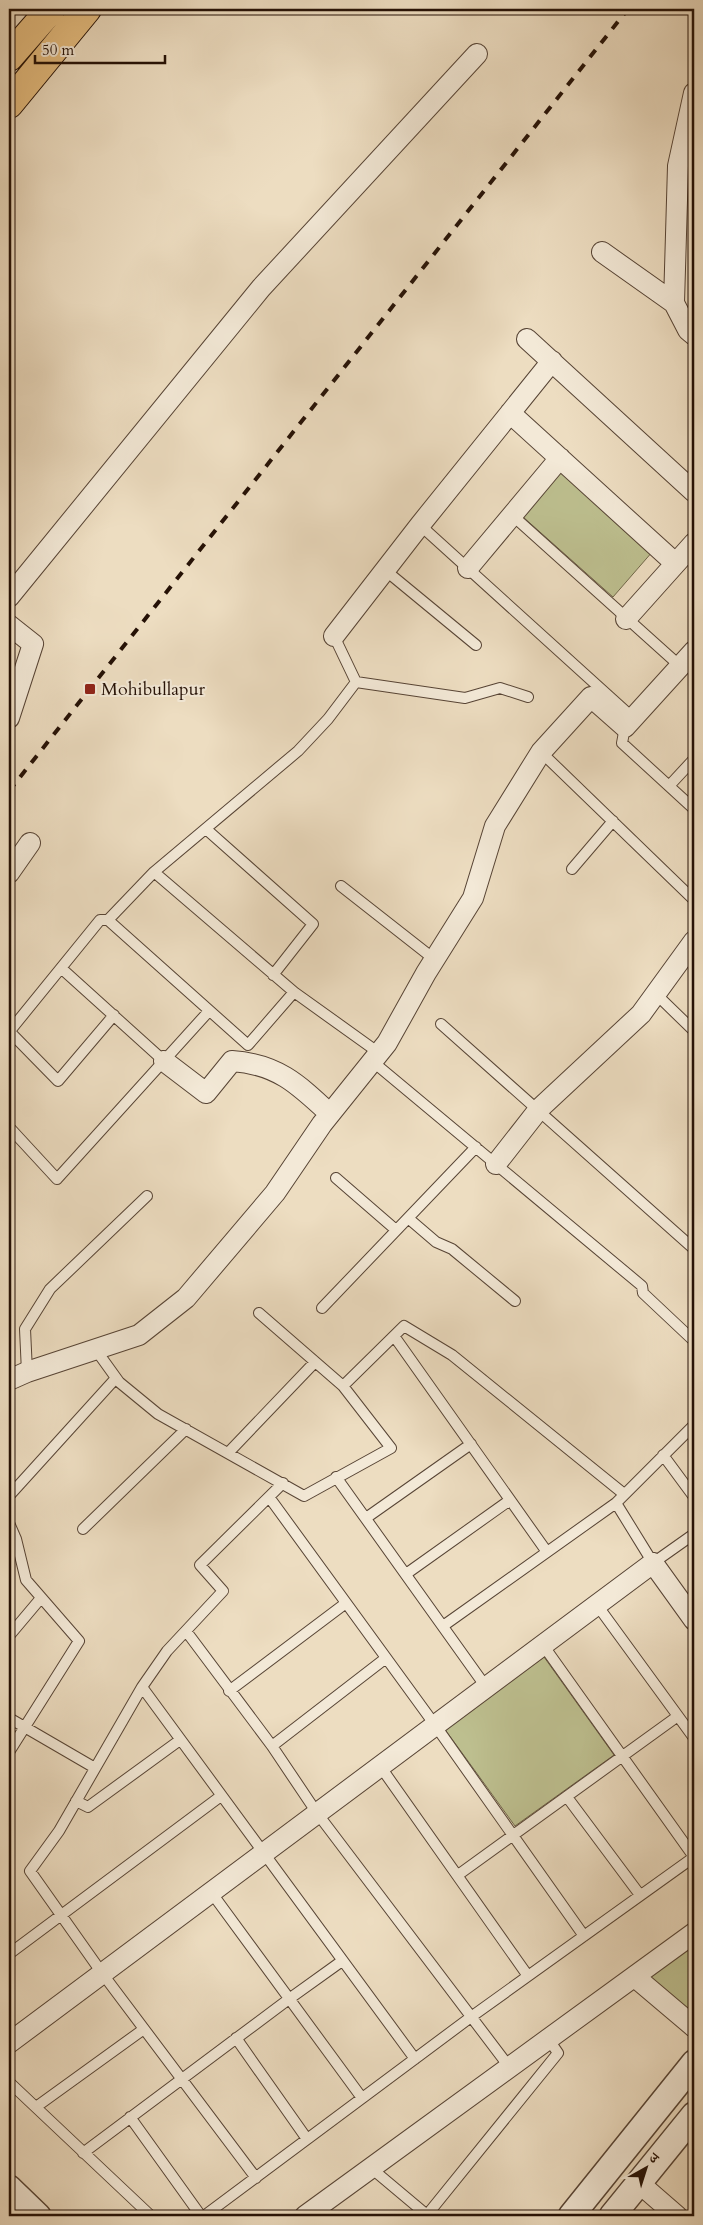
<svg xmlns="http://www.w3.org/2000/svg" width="703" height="2225" font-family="Cardo,'Noto Serif Devanagari',serif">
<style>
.green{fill:#bdbf8f;stroke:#71684a}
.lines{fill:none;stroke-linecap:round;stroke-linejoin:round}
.service-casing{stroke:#574435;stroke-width:12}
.minor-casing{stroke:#574435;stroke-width:22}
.tertiary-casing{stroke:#574435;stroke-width:28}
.primary-casing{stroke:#251106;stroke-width:30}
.service{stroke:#f3e9d7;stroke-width:10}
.minor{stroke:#f3e9d7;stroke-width:20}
.tertiary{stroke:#f3e9d7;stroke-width:25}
.primary{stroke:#e6be80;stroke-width:28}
.rail{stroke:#251106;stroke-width:4;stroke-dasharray:9 9;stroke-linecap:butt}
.poi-dot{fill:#8f2418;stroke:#f3e9d7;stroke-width:2}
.labels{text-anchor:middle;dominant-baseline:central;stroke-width:4;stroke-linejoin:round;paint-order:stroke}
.poi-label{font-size:18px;fill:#251106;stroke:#f3e9d7;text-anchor:start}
</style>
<rect width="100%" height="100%" fill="#edddc1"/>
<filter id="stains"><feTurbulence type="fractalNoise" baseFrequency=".004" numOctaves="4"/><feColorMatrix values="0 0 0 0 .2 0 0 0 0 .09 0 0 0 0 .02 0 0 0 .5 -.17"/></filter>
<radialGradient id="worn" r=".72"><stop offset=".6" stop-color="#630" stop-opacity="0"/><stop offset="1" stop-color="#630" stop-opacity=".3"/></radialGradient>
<path class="green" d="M561 470 653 551 613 597 522 516Z
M544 1657 614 1755 515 1826 444 1728Z
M694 1944V2016L647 1979Z"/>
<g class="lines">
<g class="service-casing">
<path id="service" d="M512 515 680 666
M420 525 633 718
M385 570 476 645
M334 636 356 682 465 698 500 688 528 697
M625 727 622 743 694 809
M541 752 694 900
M669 786 694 759
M206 829 313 924 273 975
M572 869 613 821
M154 872 294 992 379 1053
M341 886 434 959
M108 920 248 1045 294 992
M61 968 164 1061
M656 994 694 1031
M441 1024 694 1249
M9 1031 58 1081 114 1015
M9 1032 100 920H108L154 872 298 751 328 719 356 682
M372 1061 642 1286 643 1293 694 1341
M9 1127 57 1179 209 1011
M336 1178 396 1230
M408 1218 436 1242 452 1249 515 1301
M322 1308 476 1147
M394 1336 547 1552
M96 1350 119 1382 158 1414 304 1496 391 1448 343 1386 259 1313
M27 1372 25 1329 50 1289 147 1196
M343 1386 404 1326 452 1355 624 1494
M229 1452 315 1362
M663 1455 694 1497
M336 1477 486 1687
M9 1496 116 1378
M269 1497 435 1725 584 1936
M616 1503 653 1563 694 1534
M366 1518 471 1444
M9 1523 16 1539 26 1580 79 1641 9 1752
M83 1529 186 1429
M406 1574 510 1500
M597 1605 694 1738
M443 1626 616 1503 694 1425
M186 1631 272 1746 317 1813 510 2068
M9 1636 41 1598
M543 1645 694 1857
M142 1687 415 2059
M229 1691 346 1603
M9 1718 95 1768
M272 1746 386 1658
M380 1766 528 1976
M567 1797 640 1895
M76 1801 88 1807 180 1740
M458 1875 678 1716
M211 1892 362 2098
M9 1954 221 1796
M236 2038 307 2139
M9 2082 151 2216
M36 2107 144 2029
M130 2117 201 2216
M83 2153 289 1999 342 1961
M371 2168 427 2215 558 2053 549 2040
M256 2178 102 1973 30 1871 59 1831 142 1687 167 1651 223 1591 200 1565 283 1483
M204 2216 471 2017 694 1857"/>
</g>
<g class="minor-casing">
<path id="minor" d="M694 93 678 166 674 303 688 330 694 335
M602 252 674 303
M527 339 694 492
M510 413 675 563
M468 568 560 458
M9 597 261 288 477 54
M626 619 694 543
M9 625 33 644 9 718
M334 636 420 525 552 361
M9 873 30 843
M164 1061 206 1093 232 1061C277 1064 298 1084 330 1114
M496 1164 539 1109 641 1014 694 941
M9 1380 27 1372 139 1335 186 1298 275 1193 322 1124 387 1043 426 973 473 898 495 826 541 752 591 697 625 727 694 651
M635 1977 694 2027
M9 2043 653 1563 694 1620
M639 2183 677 2216
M305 2216 694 1933"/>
</g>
<g class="tertiary-casing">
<path id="tertiary" d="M9 2188 38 2216
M571 2216 694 2063
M612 2216 694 2115"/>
</g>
<g class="primary-casing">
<path id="primary" d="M9 57 51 9
M9 104 87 9"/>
</g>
<use href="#service" class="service"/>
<use href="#minor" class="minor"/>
<use href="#tertiary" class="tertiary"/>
<use href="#primary" class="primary"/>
<path class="rail" d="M9 791 628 9"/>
</g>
<rect class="poi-dot" x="84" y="683" width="12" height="12" rx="2.5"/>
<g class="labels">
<g class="poi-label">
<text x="101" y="689">Mohibullapur</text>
</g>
</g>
<rect width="703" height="2225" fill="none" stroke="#edddc1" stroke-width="30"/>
<rect x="10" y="10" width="683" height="2205" fill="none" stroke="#251106" stroke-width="2.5"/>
<rect x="15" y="15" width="673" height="2195" fill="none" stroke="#251106"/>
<g transform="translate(646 2168) rotate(39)" stroke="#f3e9d7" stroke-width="4" paint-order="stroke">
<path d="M0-4L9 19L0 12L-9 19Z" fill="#251106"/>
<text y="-8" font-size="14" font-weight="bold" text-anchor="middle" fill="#251106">उ</text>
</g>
<path d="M35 55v8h130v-8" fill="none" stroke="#251106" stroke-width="2.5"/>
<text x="42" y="55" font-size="15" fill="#251106" stroke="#f3e9d7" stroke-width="4" paint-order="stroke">50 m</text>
<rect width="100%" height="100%" filter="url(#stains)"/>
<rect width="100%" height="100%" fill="url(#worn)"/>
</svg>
